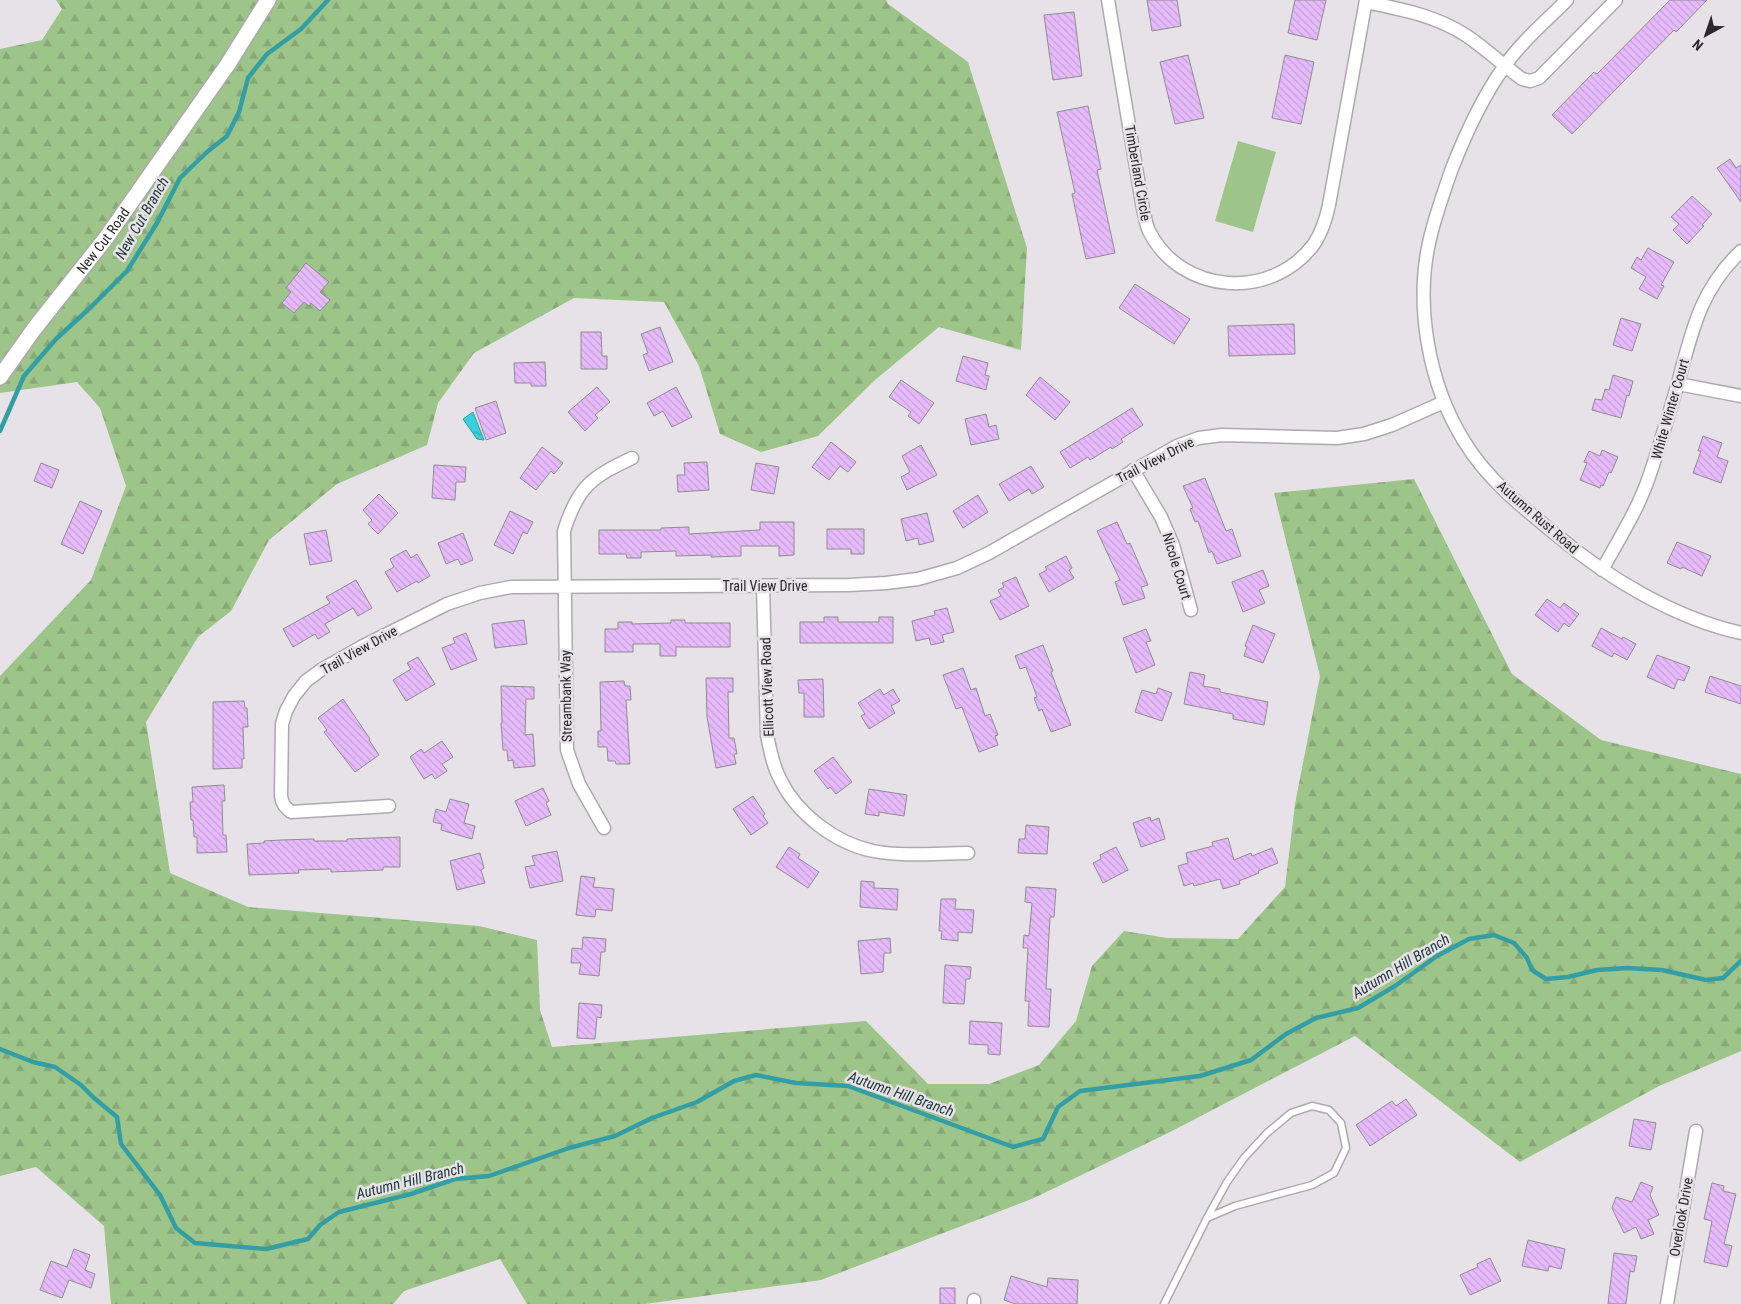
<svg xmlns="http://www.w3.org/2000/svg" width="1741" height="1304" font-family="'Roboto Condensed',sans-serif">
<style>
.forest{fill:url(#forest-firs)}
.park{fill:#9dc489}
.water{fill:url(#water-ripples);stroke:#349ea5}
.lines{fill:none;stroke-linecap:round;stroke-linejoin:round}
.stream{stroke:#349ea5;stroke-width:4.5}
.building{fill:url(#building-back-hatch);stroke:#908c92}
.service-casing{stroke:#aea9af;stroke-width:9}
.minor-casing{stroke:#aea9af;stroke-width:15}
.tertiary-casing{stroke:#aea9af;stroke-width:18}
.service{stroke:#fff;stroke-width:6}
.minor{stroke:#fff;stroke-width:12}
.tertiary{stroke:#fff;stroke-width:15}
.labels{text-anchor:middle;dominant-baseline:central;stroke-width:5;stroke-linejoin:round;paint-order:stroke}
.street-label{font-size:14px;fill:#2a282a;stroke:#e6e2e8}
.water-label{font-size:15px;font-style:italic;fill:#223b3c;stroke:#e6e2e8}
</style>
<defs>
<pattern id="forest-firs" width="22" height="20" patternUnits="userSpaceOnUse" patternTransform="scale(1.25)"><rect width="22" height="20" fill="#9dc489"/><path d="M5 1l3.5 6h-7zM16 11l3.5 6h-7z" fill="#87a876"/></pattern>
<pattern id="water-ripples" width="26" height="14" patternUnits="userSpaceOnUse" patternTransform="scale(1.25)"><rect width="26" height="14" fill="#38d0da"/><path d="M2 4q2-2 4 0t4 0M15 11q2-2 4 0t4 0" fill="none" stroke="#2fa9b1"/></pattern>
<pattern id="building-back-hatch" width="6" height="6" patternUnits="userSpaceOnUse" patternTransform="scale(1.25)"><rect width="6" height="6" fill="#e7bbfb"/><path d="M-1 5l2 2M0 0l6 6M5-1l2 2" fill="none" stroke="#c6a1d7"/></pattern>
</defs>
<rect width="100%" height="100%" fill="#e6e2e8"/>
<path class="forest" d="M56 0H886L888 4 968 62 1027 248 1021 350 939 327 875 380 818 436 761 452 720 434 699 366 664 302 574 298 474 353 438 403 427 445 337 484 269 540 231 611 198 637 146 722 170 873 248 907 479 926 537 940 540 1010 552 1047 866 1021 928 1084H989L1039 1065 1076 1021 1092 966 1124 931 1167 938 1238 939 1285 887 1295 804 1320 676 1274 493 1414 479 1512 674 1601 740 1741 774V1051L1659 1086 1520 1162 1355 1036 1170 1132 1034 1198 821 1280 645 1304H527L500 1259 404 1291 393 1304H111L104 1226 36 1167 0 1176V676L91 580 126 486 100 408 77 382 0 393V49L42 40 62 9Z"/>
<path class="park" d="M1238 141 1276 152 1253 232 1215 221Z"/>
<path class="water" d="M473 412 484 440 477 439 463 419Z"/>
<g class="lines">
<path class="stream" d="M0 431 24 376 56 339 91 307 127 271 157 223 180 178 207 152 227 136 239 112 248 78 267 54 301 29 328 0
M0 1049 33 1062 55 1067 81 1085 94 1098 117 1117 121 1144 160 1195 176 1228 195 1243 266 1249 308 1239 320 1225 339 1212 411 1194 455 1179 489 1176 569 1148 615 1136 652 1118 697 1102 734 1081 756 1075 796 1083 848 1086 1013 1147 1043 1139 1058 1107 1080 1091 1200 1076 1251 1060 1286 1034 1316 1018 1358 1008 1395 986 1437 956 1469 939 1494 935 1514 943 1527 958 1532 970 1546 979 1568 977 1597 970 1627 968 1662 970 1706 980 1723 978 1741 961"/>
</g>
<path class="building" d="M1147 0H1177L1181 26 1152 31Z
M1295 0H1326L1317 40 1288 33Z
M1670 0H1707L1676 32 1674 30 1572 134 1552 115 1594 72 1597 74Z
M1074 12 1082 76 1053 80 1044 15Z
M1188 55 1204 118 1175 124 1160 62Z
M1285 55 1314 62 1301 124 1272 118Z
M1088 106 1101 169 1097 170 1115 253 1086 259 1072 194 1075 193 1057 112Z
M1730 159 1736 168 1741 165V202L1717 168Z
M1692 196 1712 214 1702 225 1704 226 1687 244 1673 230 1679 224 1671 217Z
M1648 248 1674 262 1661 285 1664 286 1657 299 1639 289 1646 277 1631 268 1637 257 1641 260Z
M306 263 329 282 320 292 330 300 320 311 311 303 309 306 304 302 294 313 282 303 291 292 286 288Z
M1135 284 1190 319 1174 344 1119 308Z
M1621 318 1641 324 1632 351 1613 345Z
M1294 324 1295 354 1229 356 1228 326Z
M660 327 673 362 649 371 643 355 648 353 641 334Z
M581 332H601L602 356H607V369H581Z
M963 356 988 363 985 375 989 376 986 390 956 381Z
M545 362 546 386H531V383H515L514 363Z
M1613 375 1633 381 1629 396 1627 395 1621 418 1592 410 1595 399 1602 400 1605 389 1609 390Z
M1040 377 1070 402 1055 420 1026 395Z
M901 380 934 403 919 424 908 416 911 412 889 397Z
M597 387 610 402 595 415 598 418 585 431 568 412Z
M676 387 692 417 672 427 663 411 654 416 647 403Z
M496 401 506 433 486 440 475 408Z
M1132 408 1143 425 1121 439 1123 442 1112 449 1111 447 1090 460 1088 457 1070 468 1060 452Z
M986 414 989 427 996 425 999 439 971 445 965 419Z
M1703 436 1722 443 1717 457 1728 461 1721 483 1693 473 1701 451H1698Z
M831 442 856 462 848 472 840 466 829 480 812 467Z
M921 445 937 475 907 490 901 477 910 472 902 456Z
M542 447 563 463 554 474 551 471 536 490 520 478Z
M1602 450 1618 457 1611 473 1609 472 1603 486 1601 485 1600 488 1580 480 1587 463 1584 462 1589 451 1600 456Z
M707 462 709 490 678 492 677 475H685L684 463Z
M41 463 59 470 52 488 34 481Z
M756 463 779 467 774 494 751 490Z
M434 465 466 467 465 482H456L455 500 432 498Z
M1031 466 1044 487 1032 494 1029 489 1009 501 999 484Z
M1205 478 1226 531 1232 529 1241 556 1217 564 1212 551 1209 553 1198 521 1195 522 1190 509 1193 508 1183 486Z
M379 494 398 513 378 534 368 524 372 520 363 510Z
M978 495 988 512 963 528 953 511Z
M80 501 102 511 83 554 61 544Z
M510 511 533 522 527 534 523 532 513 554 494 545Z
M927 513 934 541 919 545 918 538 906 541 901 519Z
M760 522H794V555L779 556V546H741V556L711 557V555L676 556V551L641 552V558H627L626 554H599V530H661V528L689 527V534L760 530Z
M1117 522 1127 544 1130 543 1148 585 1141 587 1145 598 1123 605 1115 582 1120 580 1097 531Z
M827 529H864V554H851V549H827Z
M326 530 332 561 310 565 304 534Z
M463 533 473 560 461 565 458 559 446 564 438 543Z
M1677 542 1711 556 1702 576 1682 567 1681 569 1667 563Z
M406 550 411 558 417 554 430 576 418 583 417 581 397 592 385 572 394 567 390 559Z
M1066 556 1072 568 1069 570 1074 578 1049 592 1039 574 1047 570 1045 567Z
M1263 570 1269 586 1259 590 1265 603 1243 612 1232 582Z
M1016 577 1029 606 1000 620 990 601 1001 596 998 590 1004 587 1002 583Z
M356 580 372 608 358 616 353 608 325 624 330 632 318 639 315 634 293 647 283 629 330 603 326 597Z
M1547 599 1560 608 1564 603 1579 614 1569 627 1564 623 1558 632 1535 615Z
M947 608 954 632 942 635 944 642 931 645 929 638 916 641 912 621 935 615 934 611Z
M824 617H838V622H879V617H893V643H800V622H824Z
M524 620 527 644 495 648 492 624Z
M671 620H685V623H730V647H676V656H660V644H633V652H605V629H618V622H632V624L671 623Z
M1253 625 1275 634 1263 663 1244 656 1247 647 1245 646Z
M1601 628 1622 639 1623 637 1636 644 1627 660 1614 653 1612 657 1592 646Z
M1146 629 1151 641 1146 642 1155 665 1136 673 1123 638Z
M466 633 477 660 451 670 442 648 455 643 453 638Z
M1043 645 1053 671 1051 672 1071 725 1051 732 1042 709 1039 711 1034 698 1037 697 1026 667 1020 669 1015 656Z
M1657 655 1690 667 1684 681 1678 679 1674 689 1647 677Z
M418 657 435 684 406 701 393 680 411 669 407 663Z
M963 668 971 690 976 688 985 716 990 714 998 735 995 736 998 745 979 752 962 707 956 709 943 675Z
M1190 672 1205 675 1203 686 1220 689V692L1268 702 1264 725 1233 719V714L1184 704Z
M1710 676 1741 686V704L1705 692Z
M706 678H733V692H728L729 738H734L737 754H734L736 764 716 768 707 717Z
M823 679 824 717H804V693H799L798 680Z
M624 681 625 686H630L631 700H626L630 764H616L615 761H608L607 747H598V731H601L600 682Z
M501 686 534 687V699H526L525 735 533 734 535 766 514 768 513 760 508 761 507 750H503L501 723H502Z
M1158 688 1172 693 1162 721 1135 712 1142 690 1156 694Z
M880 689 884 695 893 689 900 701 891 706 895 713 869 729 861 716 865 714 858 703Z
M343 699 370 739 369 740 379 755 355 772 324 732 327 730 318 718Z
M244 701 245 708H247L248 727H243L244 759H242V768L213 769V702Z
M442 741 453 757 442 764 447 771 435 779 432 774 424 779 410 757 421 749 424 753Z
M833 757 852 782 836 794 830 787 828 789 814 771Z
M224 785 225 801H222L223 835H226L227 852 197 853V837H194L193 820H191L190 802H193L192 787Z
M543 788 549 801 546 803 551 815 526 826 515 801Z
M869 789 907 795 904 816 879 812V816L865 814Z
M753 796 765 814 763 816 768 823 751 835 733 809Z
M450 799 469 804 464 823 475 826 472 839 441 830 442 824 433 822 436 809 446 812Z
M1150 817 1151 821 1159 818 1165 839 1141 847 1133 823Z
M1026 825 1049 827 1047 854 1018 853 1019 839H1025Z
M400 837V867H383V870L331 872V869L298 870 299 873 249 875 247 844 264 843V841L281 840 314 839V841H347V839Z
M1228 838 1234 860 1251 853 1252 856 1272 848 1278 863 1258 871 1259 873 1239 881 1240 884 1223 889 1220 879 1194 886 1193 883 1184 886 1178 866 1188 863 1186 853 1213 846 1212 842Z
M789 847 800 854 798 858 819 872 808 888 776 867Z
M1116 847 1128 870 1103 883 1093 863 1101 859 1100 855Z
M557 851 563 881 530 888 525 867 535 865 532 856Z
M480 853 484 868 481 870 485 883 457 890 450 861Z
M581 876 595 878 593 887 614 889 612 911 596 909 595 917 576 915Z
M861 881 874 882V888L898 889 897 910 860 907Z
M1026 887 1056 889 1054 917H1050L1046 989H1051L1049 1027 1028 1026 1029 1001H1025L1028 948H1023L1024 935 1029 936 1032 903 1025 902Z
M941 899H956L955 909 974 910 972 933 958 932V941L941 939 942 931H939Z
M583 937 606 939 605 952H601L599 976 579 974 581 963H571L572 948 582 949Z
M890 938 891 953H884L883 972 861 974 858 941Z
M945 965 971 967 970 979H966L964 1004 943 1003Z
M579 1003 602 1005 601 1018 597 1017 595 1039 577 1038Z
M970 1021 1002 1023 1000 1055 988 1054V1045L969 1044Z
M1406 1099 1417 1115 1370 1146 1356 1125 1392 1101 1396 1106Z
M1634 1119 1656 1123 1651 1150 1629 1146Z
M1641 1182 1653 1187 1650 1195 1659 1215 1648 1220 1654 1234 1641 1239 1636 1227 1624 1233 1612 1208 1616 1197 1632 1202Z
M1712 1183 1724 1186 1723 1191 1736 1194 1724 1244 1732 1246 1727 1267 1704 1262 1712 1221 1704 1219Z
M1528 1240 1565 1249 1561 1269 1549 1266 1548 1271 1522 1266Z
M74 1249 90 1255 85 1270 95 1274 91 1288 69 1280 62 1298 40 1290 51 1261 67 1267Z
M1614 1253 1637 1256 1634 1272 1630 1271 1626 1304H1608Z
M1490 1258 1501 1281 1470 1295 1460 1275 1478 1267 1477 1264Z
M1011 1276 1047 1287 1048 1278 1078 1280 1077 1304H1016L1004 1300Z
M940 1288H955V1304H940Z"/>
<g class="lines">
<g class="service-casing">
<path id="service" d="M1164 1304 1207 1218 1227 1182 1244 1158 1267 1133 1291 1113 1312 1106 1329 1110 1341 1123 1346 1148 1334 1173 1312 1185 1235 1206 1207 1218"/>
</g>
<g class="minor-casing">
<path id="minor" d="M1108 0 1143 209C1145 216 1146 225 1149 231 1181 295 1272 301 1314 244 1322 232 1326 219 1329 205L1366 0
M1567 0C1546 21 1521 42 1504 67 1481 99 1465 135 1451 171 1443 195 1434 219 1429 243 1415 307 1429 385 1464 441 1486 478 1521 506 1554 533 1606 577 1674 618 1741 633
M1366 2C1401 9 1437 16 1467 36 1486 49 1503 65 1522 79L1530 81 1539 78 1616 0
M1678 384 1741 396
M1133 470 1161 517 1173 545 1191 610
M1602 570C1619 539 1639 508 1650 474 1660 445 1669 414 1678 383 1692 331 1700 290 1741 251
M763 586 767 735C770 750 773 766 780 779 797 814 835 843 873 851 904 857 938 853 968 853
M389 806 291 812C285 807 282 804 281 796L282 724 286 711 294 696 306 681 321 670 363 646 447 604 480 593 511 587 849 585 886 583 918 579 957 568 989 553 1177 446 1199 438 1222 435 1337 438 1364 434 1392 425 1444 402
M604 828 579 784 567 750 564 531C578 486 592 477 632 458
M974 1304V1300
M1667 1304 1696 1131"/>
</g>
<g class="tertiary-casing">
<g id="tertiary">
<path id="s1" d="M0 377 34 329 106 238 228 64 268 0"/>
</g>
</g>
<use href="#service" class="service"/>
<use href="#minor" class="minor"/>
<use href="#tertiary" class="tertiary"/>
</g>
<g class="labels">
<g class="street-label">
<text transform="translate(1138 173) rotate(80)">Timberland Circle</text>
<text stroke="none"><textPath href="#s1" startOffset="171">New Cut Road</textPath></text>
<text transform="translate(1670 409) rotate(-74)">White Winter Court</text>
<text transform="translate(1155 460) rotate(-27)">Trail View Drive</text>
<text transform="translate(1538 517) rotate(41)">Autumn Rust Road</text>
<text transform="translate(1177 566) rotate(73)">Nicole Court</text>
<text x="765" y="586">Trail View Drive</text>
<text transform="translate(359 650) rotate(-29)">Trail View Drive</text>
<text transform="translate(767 687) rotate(-92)">Ellicott View Road</text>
<text transform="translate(566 696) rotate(-91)">Streambank Way</text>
<text transform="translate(1681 1217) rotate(-80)">Overlook Drive</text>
</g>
<g class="water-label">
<text transform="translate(142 218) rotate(-60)">New Cut Branch</text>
<text transform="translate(1401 966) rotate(-31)">Autumn Hill Branch</text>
<text transform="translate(901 1094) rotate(19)">Autumn Hill Branch</text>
<text transform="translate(410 1181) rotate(-14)">Autumn Hill Branch</text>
</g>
</g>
<g transform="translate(1706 35) rotate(220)" stroke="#e6e2e8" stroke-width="4" paint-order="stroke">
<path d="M0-4L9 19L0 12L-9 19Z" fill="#2a282a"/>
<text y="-8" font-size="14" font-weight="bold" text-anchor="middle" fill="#2a282a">N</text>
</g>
</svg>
